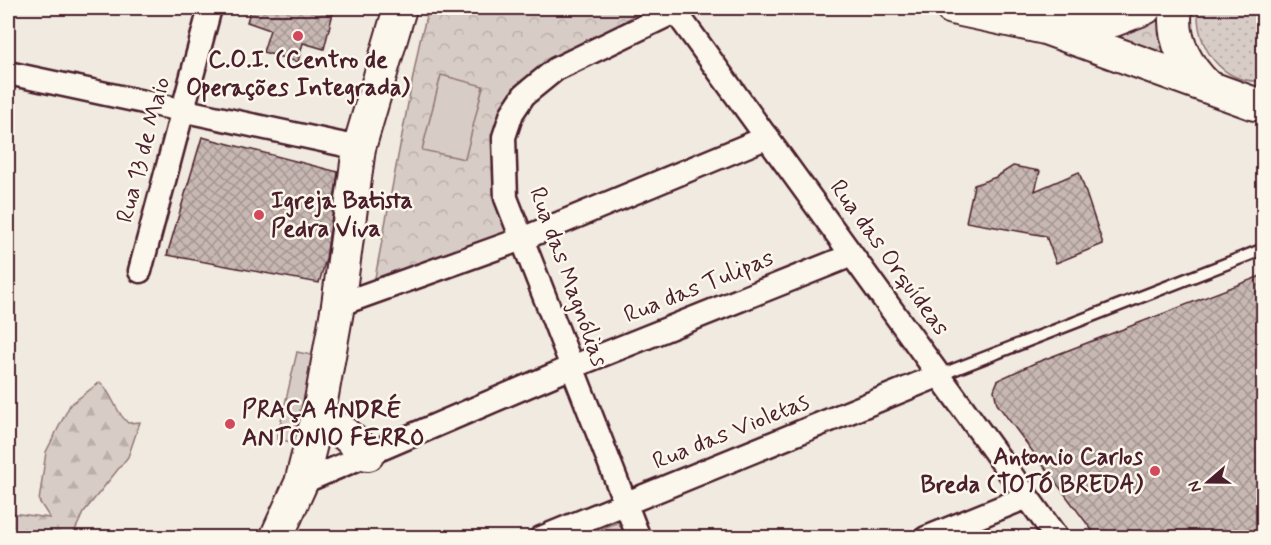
<svg xmlns="http://www.w3.org/2000/svg" width="1271" height="545" font-family="Mynerve,sans-serif">
<style>
.grass{fill:url(#grass-dots);stroke:#917678;stroke-width:1.5}
.forest{fill:url(#forest-firs);stroke:#917678;stroke-width:1.5}
.park{fill:url(#park-crowns);stroke:#917678;stroke-width:1.5}
.pitch{fill:#d8ccc6;stroke:#917678;stroke-width:1.5}
.building{fill:url(#building-cross-hatch);stroke:#4a1f2b;stroke-width:1.5}
.lines{fill:none;stroke-linecap:round;stroke-linejoin:round}
.lane-casing{stroke:#4a1f2b;stroke-width:15}
.street-casing{stroke:#4a1f2b;stroke-width:27}
.secondary-casing{stroke:#4a1f2b;stroke-width:36}
.lane{stroke:#fbf7ec;stroke-width:10}
.street{stroke:#fbf7ec;stroke-width:22}
.secondary{stroke:#fbf7ec;stroke-width:32}
.poi-dot{fill:#d1495b;stroke:#fbf7ec;stroke-width:2}
.labels{text-anchor:middle;dominant-baseline:central;stroke-width:5;stroke-linejoin:round;paint-order:stroke}
.poi-label{font-size:24px;font-weight:bold;fill:#4a1f2b;stroke:#fbf7ec;text-anchor:start}
.street-label{font-size:24px;fill:#4a1f2b;stroke:#fbf7ec}
</style>
<defs>
<pattern id="grass-dots" width="8" height="8" patternUnits="userSpaceOnUse" patternTransform="scale(1.5)"><rect width="8" height="8" fill="#d8ccc6"/><path d="M2 2h.1M6 6h.1" fill="none" stroke="#bbafaa" stroke-width="1.8" stroke-linecap="round"/></pattern>
<pattern id="forest-firs" width="22" height="20" patternUnits="userSpaceOnUse" patternTransform="scale(1.5)"><rect width="22" height="20" fill="#d8ccc6"/><path d="M5 1l3.5 6h-7zM16 11l3.5 6h-7z" fill="#bbafaa"/></pattern>
<pattern id="park-crowns" width="20" height="18" patternUnits="userSpaceOnUse" patternTransform="scale(1.5)"><rect width="20" height="18" fill="#d8ccc6"/><path d="M2 6a3 3 0 1 1 6 0M12 15a3 3 0 1 1 6 0" fill="none" stroke="#bbafaa"/></pattern>
<pattern id="building-cross-hatch" width="8" height="8" patternUnits="userSpaceOnUse" patternTransform="scale(1.5)"><rect width="8" height="8" fill="#c8b8b3"/><path d="M0 0l8 8M0 8l8-8" fill="none" stroke="#a49592"/></pattern>
</defs>
<rect width="100%" height="100%" fill="#f0eae0"/>
<filter id="ink" filterUnits="userSpaceOnUse"><feTurbulence type="fractalNoise" baseFrequency=".0167" numOctaves="2"/><feDisplacementMap in="SourceGraphic" scale="12" xChannelSelector="R" yChannelSelector="G"/><feConvolveMatrix kernelMatrix="1 2 1 2 8 2 1 2 1" color-interpolation-filters="sRGB"/></filter>
<g filter="url(#ink)">
<path class="grass" d="M1198 8H1263V81C1221 84 1196 47 1198 8Z"/>
<path class="forest" d="M100 382C113 394 115 412 128 423L140 422 128 457 83 513 72 537H8V516L12 513 50 518 39 501 46 452 70 405Z"/>
<path class="park" d="M429 8H644L609 32 538 68 498 118 495 164 508 231 374 283 420 40Z
M1165 15 1170 57 1107 35Z
M621 521 627 537 579 538Z"/>
<path class="pitch" d="M441 75 483 86 465 159 422 150Z
M297 352 316 356 291 442 277 439Z"/>
<path class="building" d="M251 8H314L333 13 324 49 303 43 298 62 263 52 270 30 247 22Z
M202 137 338 172 326 259 319 283 167 255Z
M1013 166 1040 171 1035 191 1079 172 1103 244 1056 263 1046 236 966 222 974 185 996 177Z
M1263 275V537H1097L997 404 994 390 998 380 1035 363Z"/>
<g class="lines">
<g class="lane-casing">
<path id="lane" d="M940 375 1264 249"/>
</g>
<g class="street-casing">
<path id="street" d="M673 8 1057 538
M8 73 359 148
M140 271 210 8
M338 305 522 239 768 137
M301 483 572 367 852 255
M541 538 940 375
M639 538 506 198 504 137 512 113 524 95 556 69 676 11
M926 538 1027 497"/>
</g>
<g class="secondary-casing">
<path id="secondary" d="M952 8 1045 28 1255 104 1264 103
M1176 8C1171 39 1185 64 1206 85
M1055 26 1114 20 1145 8
M319 412 368 454
M276 538 301 483 319 412 338 305 359 148 400 8"/>
</g>
<use href="#lane" class="lane"/>
<use href="#street" class="street"/>
<use href="#secondary" class="secondary"/>
</g>
</g>
<g class="poi-dot">
<circle cx="298" cy="36" r="6"/>
<circle cx="259" cy="215" r="6"/>
<circle cx="230" cy="424" r="6"/>
<circle cx="1155" cy="471" r="6"/>
</g>
<g class="labels">
<g class="poi-label">
<text x="298" y="60" text-anchor="middle">C.O.I. (Centro de<tspan x="298" dy="28">Operações Integrada)</tspan></text>
<text x="271" y="201">Igreja Batista<tspan x="271" dy="28">Pedra Viva</tspan></text>
<text x="242" y="410">PRAÇA ANDRÉ<tspan x="242" dy="28">ANTONIO FERRO</tspan></text>
<text x="1143" y="457" text-anchor="end">Antonio Carlos<tspan x="1143" dy="28">Breda (TOTÓ BREDA)</tspan></text>
</g>
<g class="street-label">
<text transform="translate(144 150) rotate(-75)">Rua 13 de Maio</text>
<text transform="translate(889 258) rotate(54)">Rua das Orquídeas</text>
<text transform="translate(568 277) rotate(70)">Rua das Magnólias</text>
<text transform="translate(699 287) rotate(-22)">Rua das Tulipas</text>
<text transform="translate(731 432) rotate(-22)">Rua das Violetas</text>
</g>
</g>
<rect width="1271" height="545" fill="none" stroke="#fbf7ec" stroke-width="30"/>
<rect x="15" y="15" width="1241" height="515" fill="none" stroke="#4a1f2b" stroke-width="2" filter="url(#ink)"/>
<g transform="translate(1208 482) rotate(250)" stroke="#fbf7ec" stroke-width="4.5" paint-order="stroke">
<path d="M0-4.5L10 22L0 15L-10 22Z" fill="#4a1f2b"/>
<text y="-9" font-size="16" font-weight="bold" text-anchor="middle" fill="#4a1f2b">N</text>
</g>
</svg>
